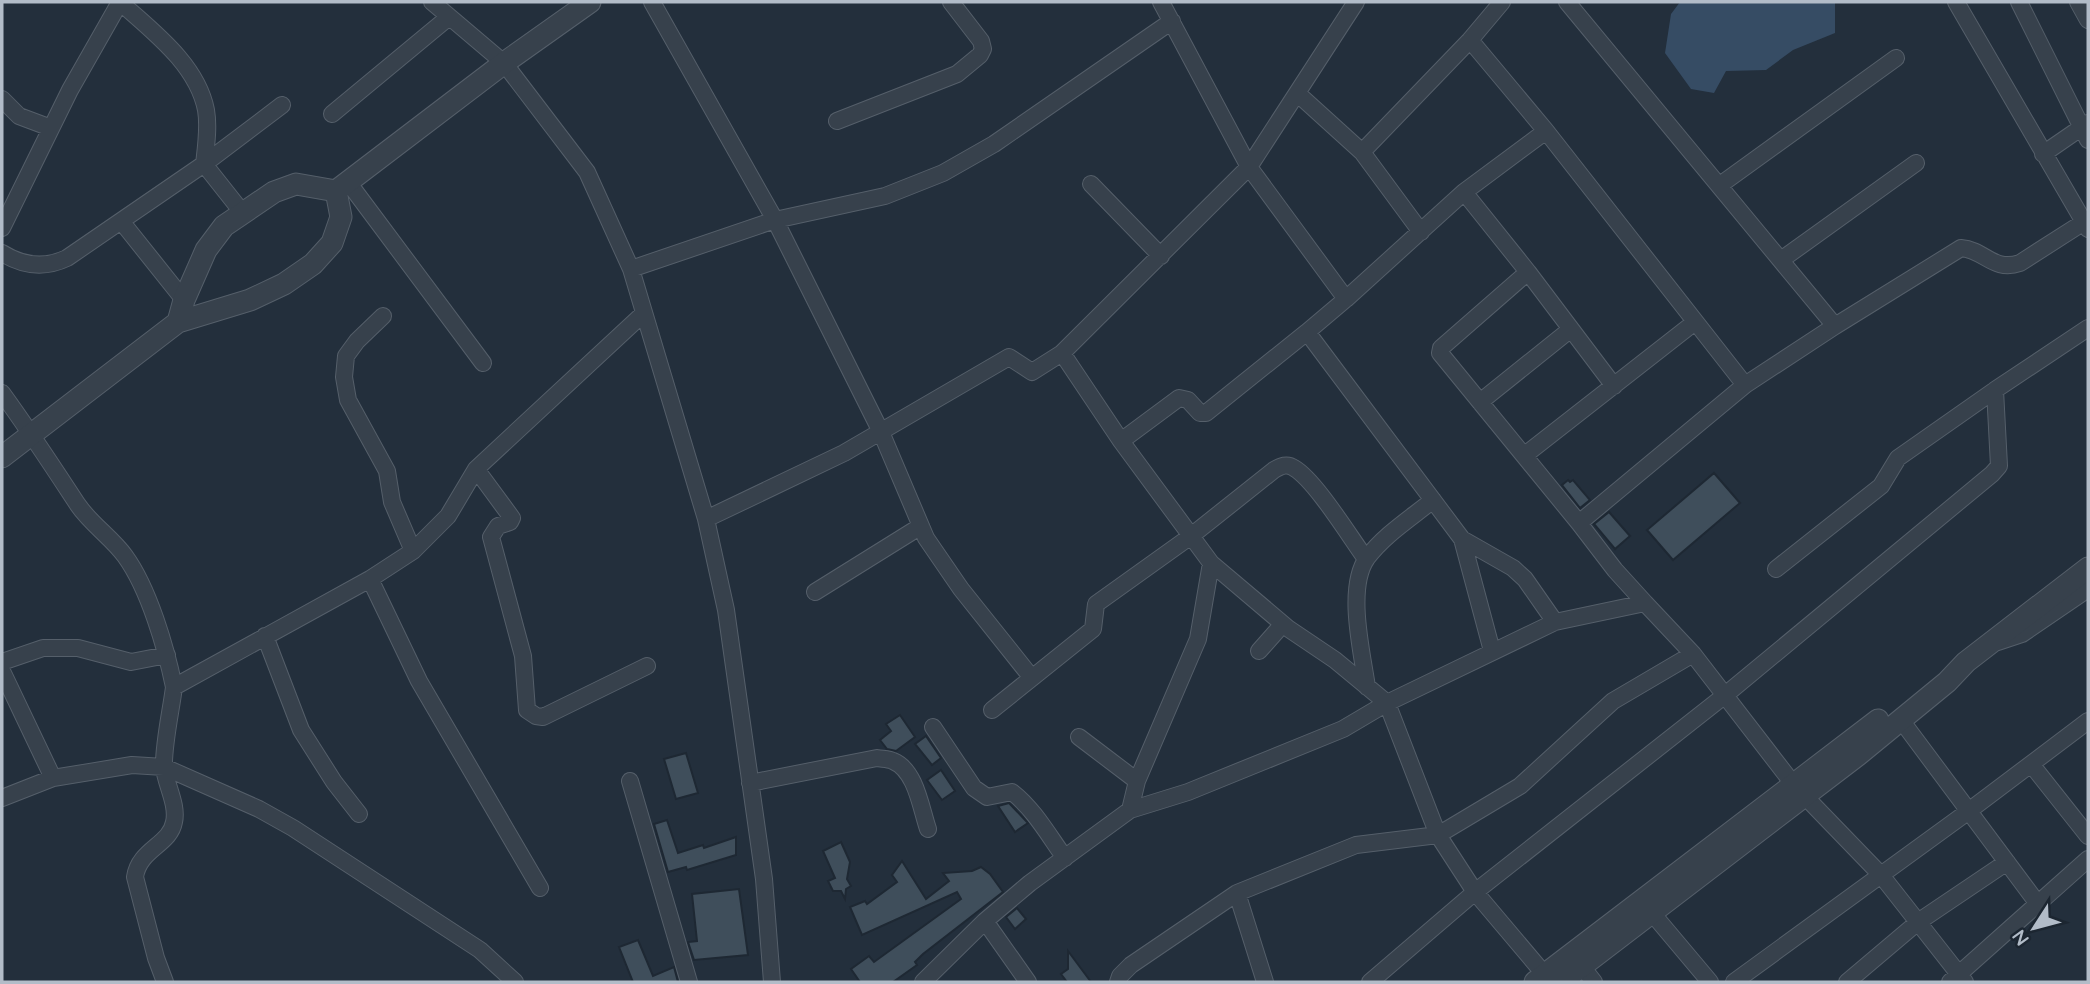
<svg xmlns="http://www.w3.org/2000/svg" width="2090" height="984" font-family="Quicksand,sans-serif">
<style>
.water{fill:#364c64}
.building{fill:#3f4e5b;stroke:#1e2833;stroke-width:2}
.lines{fill:none;stroke-linecap:round;stroke-linejoin:round}
.minor-casing{stroke:#555f6a;stroke-width:18}
.tertiary-casing{stroke:#555f6a;stroke-width:23}
.minor{stroke:#37414c;stroke-width:16}
.tertiary{stroke:#37414c;stroke-width:21}
</style>
<rect width="100%" height="100%" fill="#232f3c"/>
<path class="water" d="M1680 2H1835V33L1793 50 1766 70 1726 71 1714 93 1691 89 1665 53 1671 14Z"/>
<path class="building" d="M1714 473 1740 503 1673 560 1647 530Z
M1568 480 1570 482 1573 480 1590 500 1580 508 1562 485Z
M1609 512 1630 536 1615 549 1594 524Z
M900 715 915 737 896 751 887 749 880 740 891 731 886 724Z
M926 736 941 758 932 765 915 744Z
M686 753 698 793 676 799 664 759Z
M941 770 955 791 942 800 927 780Z
M1009 803 1028 823 1015 832 998 806Z
M667 820 678 853 703 845 704 848 736 837V855L687 870 686 867 668 872 654 824Z
M841 842 850 862 847 879 851 886 846 889 845 899 841 891H833L828 881 835 878 823 851Z
M902 861 926 899 949 881 943 873 972 871 981 867 990 874 1003 892 923 954 915 962 917 965 893 982H860L851 969 869 956 874 962 961 899 957 892 862 935 850 907 865 901 867 904 897 882 892 875Z
M739 889 748 955 694 960 688 942 697 941 692 894Z
M1017 908 1026 919 1015 929 1006 917Z
M638 940 653 976 674 967 678 982H633L619 947Z
M1068 951 1091 982H1067L1061 974 1068 969Z"/>
<g class="lines">
<g class="minor-casing">
<path id="minor" d="M120 2C152 31 197 64 206 110 209 127 206 147 204 164L242 212
M432 2 504 63 587 172 631 269 706 519 726 610 764 879 772 982
M652 2 775 220 881 432 926 538 961 589 1032 678
M1161 2 1249 167 1346 299 1307 332 1462 539 1513 568 1525 579 1555 622
M1567 2 1835 326 1745 385
M1956 2 2088 229
M2019 2 2088 140
M2078 2 2088 20
M1470 40 1502 2
M1298 94 1362 152
M2 99 19 116 51 128
M332 114 449 17
M837 121 957 74 980 55 983 49 981 41 951 2
M2043 154 2088 123
M348 182 483 363
M1091 184 1161 256
M1720 185 1896 58
M1464 192 1528 272 1441 348 1440 353 1579 523 1745 385 1546 131
M121 221 184 300
M2 228 70 90 120 2
M2 253C23 266 44 269 67 258L204 164 282 105
M1781 260 1916 163
M631 269 775 220 885 196 943 173 994 144 1172 21
M1528 272 1614 386
M1346 299 1464 192 1546 131 1470 40 1362 152 1421 232
M383 316 357 341 346 356 344 377 348 400 387 471 392 502 413 551
M1835 326 1961 248C1985 250 1993 272 2020 263L2084 222
M1062 353 1121 441 1211 563 1289 629 1335 660 1387 703 1438 835 1475 892 1551 982
M2 393C29 430 53 467 78 505 91 524 112 538 125 556 149 589 166 648 174 687
M1480 402 1571 329
M1121 441 1179 398 1188 400 1200 413H1206L1307 332
M1525 455 1695 322
M476 469 512 518 510 522 498 526 491 537 523 656 527 710 536 716 543 717 647 666
M706 519 844 453 1009 357 1032 372 1062 353 1249 167 1356 2
M1579 523 1615 570 1645 603
M1462 539 1492 651
M1776 569 1881 486 1898 458 1995 390
M370 579 419 681 540 888
M815 592 921 526
M265 636 301 730 334 782 359 814
M1998 642 2022 634 2088 589
M1259 651 1283 624
M2 662 43 648H78L131 662 167 655
M2 671 53 778
M1367 687C1362 652 1346 588 1367 558 1384 535 1411 518 1433 500
M992 710 1093 629 1096 604 1191 536 1274 470C1281 466 1287 463 1294 468 1315 480 1350 537 1366 559
M1901 720 2038 904
M933 727 974 788 987 797 1012 792C1034 809 1049 836 1065 858
M1079 737 1137 781
M2031 764 2088 836
M630 781 689 982
M750 783 877 758C882 759 889 759 893 761 916 770 921 809 928 829
M2 798 53 778 132 765 164 767 259 809 293 828 480 950 515 982
M1130 810 1137 781 1198 639 1211 563
M1237 893 1265 982
M1652 913 1710 982
M985 921 1028 982
M1576 959 1594 982
M165 982 156 958 135 877C139 849 170 845 174 822 178 805 166 785 164 768 163 746 171 711 174 687L370 579 413 551 448 516 476 469 644 313
M923 982 985 921 1030 883 1130 810 1188 792 1343 729 1387 703 1555 622 1645 603 1693 654 1794 785 1881 875 1965 982
M1118 982 1120 976 1131 965 1237 893 1356 845 1438 835 1520 786 1613 701 1693 654
M1370 982 1475 892 1724 696 1992 474 1999 466 1995 390 2088 328
M1734 982 1962 816 2088 721
M1847 982 1918 922 2007 862
M1950 982 2088 859"/>
</g>
<g class="tertiary-casing">
<path id="tertiary" d="M178 322 184 300 206 250 224 226 274 192 296 184 336 191
M2 457 178 322 250 300 284 284 313 264 332 243 341 217 336 191 504 63 590 2
M1535 982 1878 720
M1561 982 1858 755 1947 682 1966 662 2088 568"/>
</g>
<use href="#minor" class="minor"/>
<use href="#tertiary" class="tertiary"/>
</g>
<rect width="2090" height="984" fill="none" stroke="#b2bcc8" stroke-width="7"/>
<g transform="translate(2034 928) rotate(234)" stroke="#1c2631" stroke-width="5" paint-order="stroke">
<path d="M0-5L12 26L0 18L-12 26Z" fill="#b2bcc8"/>
<text y="-10" font-size="19" font-weight="bold" text-anchor="middle" fill="#b2bcc8">N</text>
</g>
</svg>
